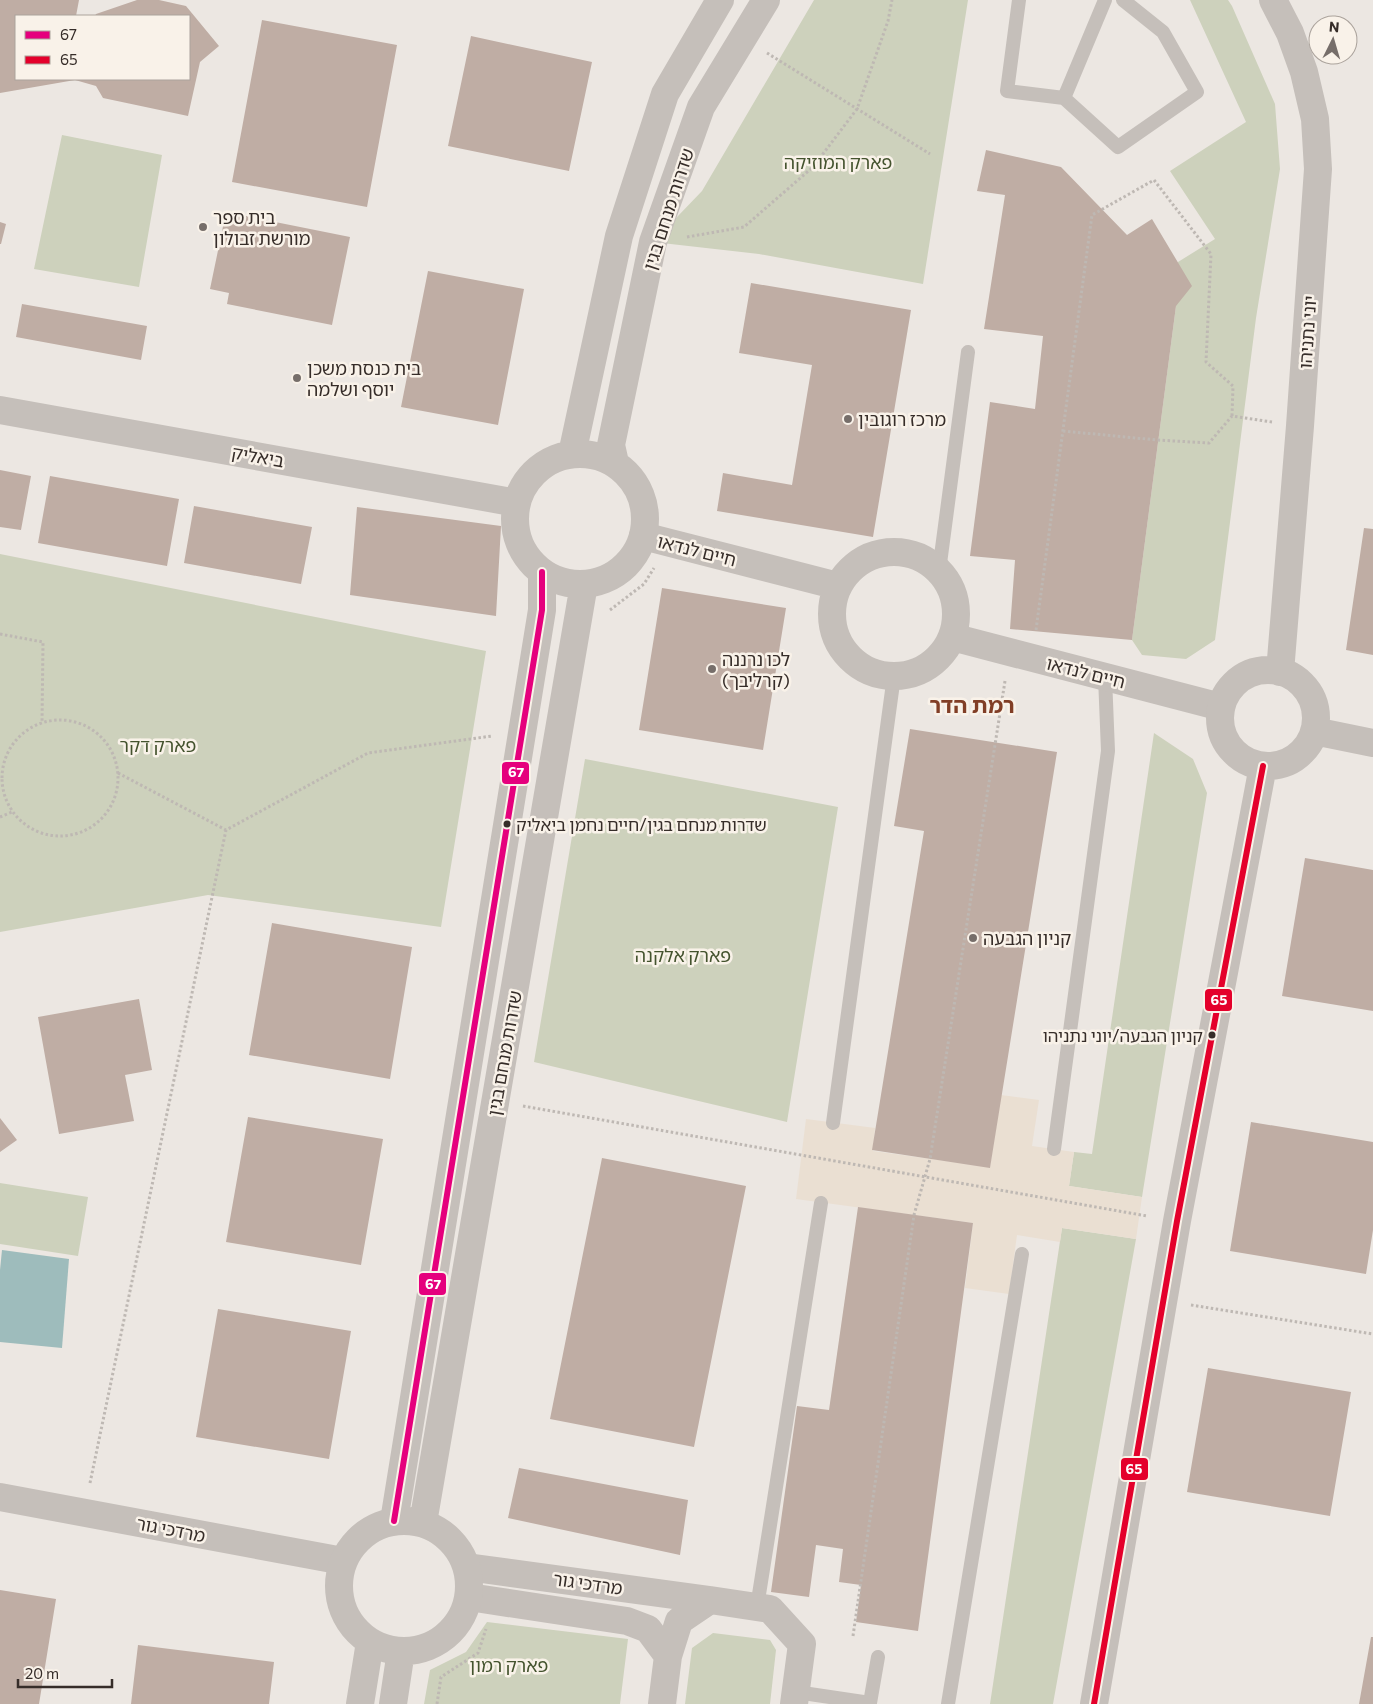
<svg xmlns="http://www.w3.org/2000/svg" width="1373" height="1704" font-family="Commissioner,'Noto Sans Hebrew',sans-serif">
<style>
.green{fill:#cdd1bc}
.plaza{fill:#eadfd2}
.water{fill:#9ebcbc}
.building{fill:#bfada4}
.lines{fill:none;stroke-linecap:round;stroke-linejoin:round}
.path{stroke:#beb8b3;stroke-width:3;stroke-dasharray:2.5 2.5;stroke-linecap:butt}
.service{stroke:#c5bfba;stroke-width:14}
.minor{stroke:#c5bfba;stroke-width:28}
.tertiary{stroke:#c5bfba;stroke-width:28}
.bus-1-casing{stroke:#f9f2e9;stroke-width:10}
.bus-2-casing{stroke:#f9f2e9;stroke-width:10}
.bus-1{stroke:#e5007d;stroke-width:6}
.bus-2{stroke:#e4002b;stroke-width:6}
.poi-dot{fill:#766e6a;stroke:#f9f2e9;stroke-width:2}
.bus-dot{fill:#362d29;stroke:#f9f2e9;stroke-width:2}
.labels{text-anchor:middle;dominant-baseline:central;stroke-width:5;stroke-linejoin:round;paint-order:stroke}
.bus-label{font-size:17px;fill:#362d29;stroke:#f9f2e9;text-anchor:start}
.park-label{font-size:18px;fill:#44532e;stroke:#f9f2e9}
.street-label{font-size:18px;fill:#362d29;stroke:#f9f2e9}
.poi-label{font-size:18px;fill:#362d29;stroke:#f9f2e9;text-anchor:start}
.district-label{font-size:22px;font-weight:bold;fill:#813e26;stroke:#f9f2e9}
.line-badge{stroke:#f9f2e9;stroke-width:2}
.badge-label{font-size:14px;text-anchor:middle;font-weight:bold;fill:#fff}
</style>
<rect width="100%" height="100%" fill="#ece7e2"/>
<path class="green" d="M814 0H968L923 284 759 254 653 242 702 191Z
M1190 0H1228L1232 6 1275 104 1280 169 1256 318 1215 640 1186 659 1142 655 1132 640 1176 306 1178 262 1215 239 1170 171 1246 122Z
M62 135 162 155 139 287 34 269Z
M0 554 486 651 441 927 208 895 0 932Z
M1154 733 1193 759 1207 793 1142 1197 1069 1186 1074 1152 1092 1154Z
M585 759 838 807 787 1122 534 1062Z
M0 1183 88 1197 78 1256 0 1244Z
M1062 1228 1136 1239 1053 1704H990Z
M487 1622 628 1639 620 1704H424L430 1670 466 1652Z
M713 1633 770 1640 776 1650 770 1704H685L692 1648Z"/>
<path class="plaza" d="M1001 1095 1039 1100 1032 1146 1074 1152 1069 1186 1142 1197 1136 1239 1062 1228 1060 1242 1017 1235 1009 1294 965 1288 973 1223 796 1199 806 1119 875 1128 873 1151 990 1167Z"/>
<path class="water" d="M2 1250 69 1259 62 1348 0 1342V1270Z"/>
<path class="building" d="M0 0H79L76 16H16V79H189V16H95L96 14 137 0H159L186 6 219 46 200 62 188 116 103 98 96 86 75 80 0 93Z
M262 20 397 45 367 207 232 182Z
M471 36 592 62 569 171 448 146Z
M986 150 1061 167 1127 235 1152 219 1192 286 1176 306 1132 640 1010 629 1015 560 970 556 990 402 1035 409 1043 336 984 329 1005 195 977 191Z
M226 212 350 237 332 325 227 304 229 293 210 289Z
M0 222 6 224 1 244H0Z
M428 271 524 289 498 425 401 407Z
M751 283 911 310 873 537 717 511 723 473 792 485 812 365 739 353Z
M22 304 147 326 141 360 16 337Z
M0 470 31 476 21 530 0 527Z
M50 476 179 499 167 566 38 543Z
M194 506 312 527 301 584 184 563Z
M357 507 501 526 496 616 350 595Z
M1364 528 1373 529V655L1346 650Z
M662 588 786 608 763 750 639 730Z
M910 729 1057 752 990 1168 872 1150 924 831 894 826Z
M1305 858 1373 870V1011L1282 996Z
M272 923 412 947 390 1079 249 1055Z
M139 999 152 1070 125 1075 134 1121 59 1134 38 1017Z
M248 1117 383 1139 361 1265 226 1242Z
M0 1118 17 1140 0 1152Z
M1251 1122 1373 1142V1230L1366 1274 1230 1251Z
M602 1158 746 1186 694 1447 550 1419Z
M858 1207 973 1223 918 1631 856 1622 861 1585 839 1582 843 1549 816 1545 809 1597 771 1592 797 1406 829 1410Z
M218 1309 351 1331 329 1459 196 1437Z
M1208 1368 1351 1392 1330 1516 1187 1492Z
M519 1468 688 1500 680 1555 508 1518Z
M0 1590 56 1599 39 1704H0Z
M1371 1637H1373V1704H1359Z
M138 1645 274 1662 269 1704H131Z"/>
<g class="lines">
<path class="path" d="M767 53 930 154
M687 237 744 227 813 167 857 109 888 21 892 0
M1063 431 1157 440 1209 443 1232 416 1272 422
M610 610 644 584 654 568
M1036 630 1092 215 1154 180 1211 254 1206 362 1233 386 1232 416
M0 634 43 642 42 723
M2 778a58 58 0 1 1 116 0a58 58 0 1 1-116 0Z
M118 773 226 830
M0 817 12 812
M523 1106 1147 1216
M1191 1305 1373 1334
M90 1483 226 830 368 753 492 736
M853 1636 914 1215 930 1159 1005 681
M437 1704 441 1677 478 1653 486 1629"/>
<path class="service" d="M1019 0 1007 91 1064 98 1118 147 1197 92 1163 32 1123 0
M1064 98 1105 0
M939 571 968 352
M833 1123 894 676
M1054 1149 1108 751 1105 677
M757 1607 821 1203
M796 1692 870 1703 878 1657
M948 1704 1022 1254"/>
<path class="minor" d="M643 536 838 586
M832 614a62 62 0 1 1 124 0a62 62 0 1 1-124 0Z
M952 637 1221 707
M0 1497 343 1561
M467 1567 710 1600
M469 1597 627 1621 648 1629 668 1656
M662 1704 668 1656 679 1621 710 1600 770 1609 802 1644 794 1704"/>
<path class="tertiary" d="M1273 0 1290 33 1304 72 1315 119 1318 169 1300 426 1280 672
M0 410 517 503
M572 454 619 236 665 94 720 0
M515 519a65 65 0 1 1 130 0a65 65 0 1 1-130 0Z
M615 463 611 445 653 242 701 107 766 0
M1220 718a48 48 0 1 1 96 0a48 48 0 1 1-96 0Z
M1314 731 1373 743
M339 1586a65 65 0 1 1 130 0a65 65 0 1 1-130 0Z
M394 1521 542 610V572
M423 1523 584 584
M360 1704 370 1642
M393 1704 401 1651
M1094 1704 1177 1221 1263 766"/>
<g class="bus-1-casing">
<path id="bus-1" d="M394 1521 542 610V572"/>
</g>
<g class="bus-2-casing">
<path id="bus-2" d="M1094 1704 1177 1221 1263 766"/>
</g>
<use href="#bus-1" class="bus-1"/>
<use href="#bus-2" class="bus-2"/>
</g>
<g class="poi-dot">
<circle cx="203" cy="227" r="5"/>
<circle cx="297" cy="378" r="5"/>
<circle cx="848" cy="419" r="5"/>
<circle cx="712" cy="669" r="5"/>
<circle cx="973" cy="938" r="5"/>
</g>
<g class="bus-dot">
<circle cx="507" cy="824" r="4.5"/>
<circle cx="1212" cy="1035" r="4.5"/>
</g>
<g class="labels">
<g class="bus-label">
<text x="516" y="824">שדרות מנחם בגין/חיים נחמן ביאליק</text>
<text x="1203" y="1035" text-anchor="end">קניון הגבעה/יוני נתניהו</text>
</g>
<g class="park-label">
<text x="838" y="162">פארק המוזיקה</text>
<text x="158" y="745">פארק דקר</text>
<text x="683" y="955">פארק אלקנה</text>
<text x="509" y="1665">פארק רמון</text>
</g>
<g class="street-label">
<text transform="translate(668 209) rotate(-72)">שדרות מנחם בגין</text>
<text transform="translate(1307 332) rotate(-86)">יוני נתניהו</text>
<text transform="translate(258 456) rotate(10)">ביאליק</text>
<text transform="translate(697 550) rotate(14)">חיים לנדאו</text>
<text transform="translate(1086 672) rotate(14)">חיים לנדאו</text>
<text transform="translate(504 1053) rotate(-80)">שדרות מנחם בגין</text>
<text transform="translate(171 1529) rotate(11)">מרדכי גור</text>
<text transform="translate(588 1583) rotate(8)">מרדכי גור</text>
</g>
<g class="poi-label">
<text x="213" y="217">בית ספר<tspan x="213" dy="21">מורשת זבולון</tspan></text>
<text x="307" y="368">בית כנסת משכן<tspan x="307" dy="21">יוסף ושלמה</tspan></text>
<text x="858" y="419">מרכז רוגובין</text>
<text x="722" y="659">לכו נרננה<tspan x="722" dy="21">(קרליבך)</tspan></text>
<text x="983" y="938">קניון הגבעה</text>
</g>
<g class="district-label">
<text x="972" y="704">רמת הדר</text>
</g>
</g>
<g class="line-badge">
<rect x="501" y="761" width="29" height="24" rx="5" fill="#e5007d"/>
<rect x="1204" y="988" width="29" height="24" rx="5" fill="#e4002b"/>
<rect x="418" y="1272" width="29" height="24" rx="5" fill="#e5007d"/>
<rect x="1120" y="1457" width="29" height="24" rx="5" fill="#e4002b"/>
</g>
<g class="badge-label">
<text x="516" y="777">67</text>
<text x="1219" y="1005">65</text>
<text x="433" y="1289">67</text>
<text x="1134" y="1474">65</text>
</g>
<rect x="15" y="15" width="175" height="65" fill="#f9f2e9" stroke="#aba39c"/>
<rect x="25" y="31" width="25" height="8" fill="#e5007d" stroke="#aba39c"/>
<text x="60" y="40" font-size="15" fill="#362d29">67</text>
<rect x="25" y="56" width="25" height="8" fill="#e4002b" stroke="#aba39c"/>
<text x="60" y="65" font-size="15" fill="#362d29">65</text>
<g transform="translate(1333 40) rotate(5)"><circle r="24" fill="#f9f2e9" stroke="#aba39c"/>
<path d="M0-4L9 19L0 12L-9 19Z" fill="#766e6a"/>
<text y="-8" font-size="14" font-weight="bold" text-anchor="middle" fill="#362d29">N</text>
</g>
<path d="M18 1679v8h94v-8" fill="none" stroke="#362d29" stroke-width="2.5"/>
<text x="25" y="1679" font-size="15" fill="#362d29" stroke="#f9f2e9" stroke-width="4" paint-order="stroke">20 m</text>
</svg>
